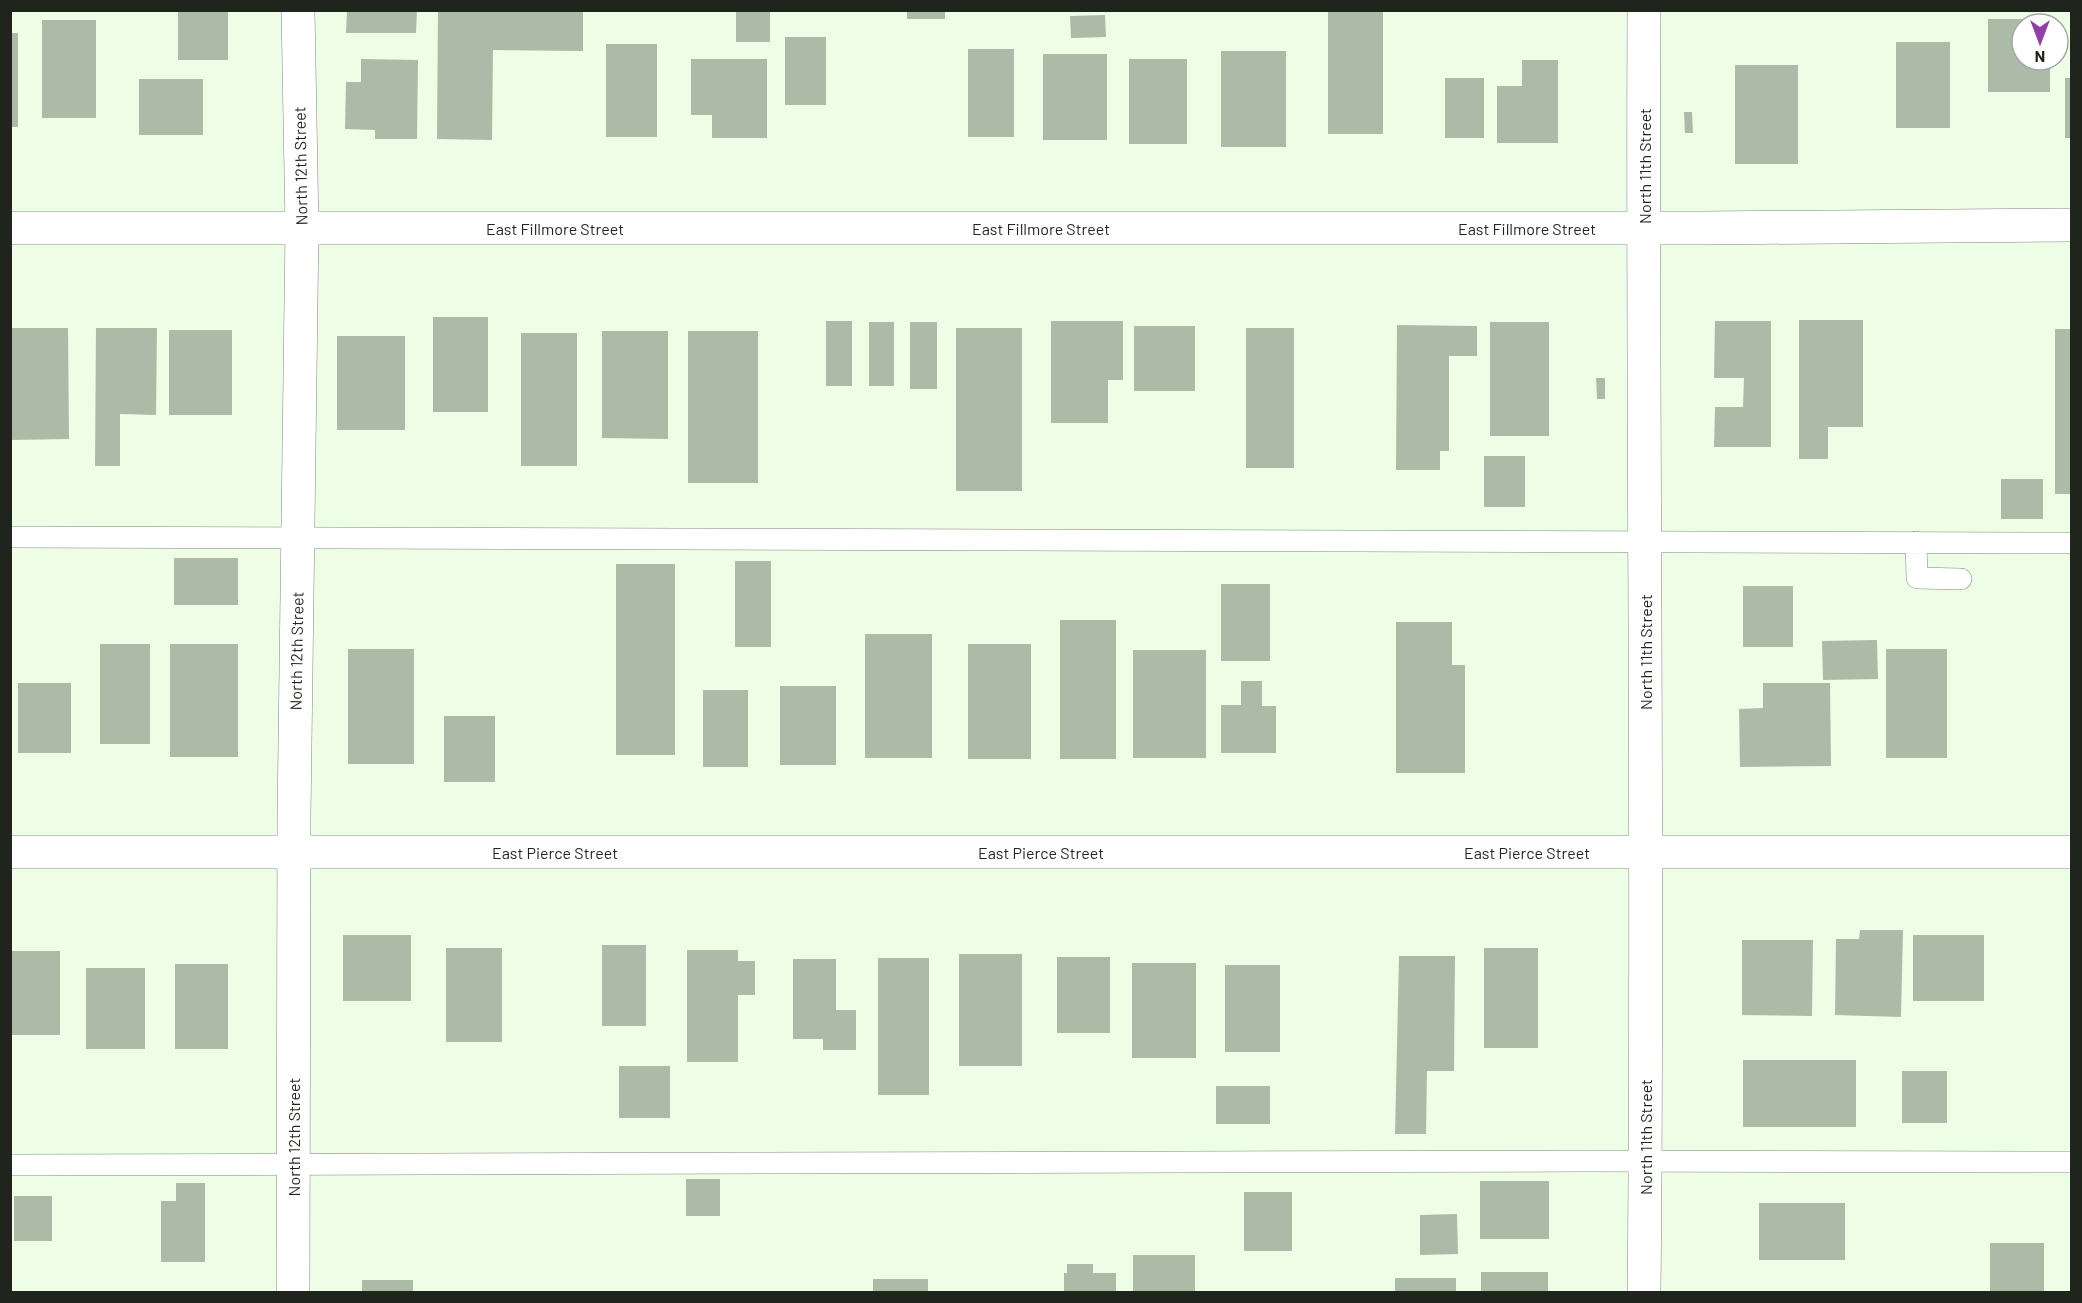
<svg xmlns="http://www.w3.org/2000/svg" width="2082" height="1303" font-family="Barlow,sans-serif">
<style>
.building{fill:#acbba7}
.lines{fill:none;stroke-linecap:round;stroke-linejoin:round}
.service-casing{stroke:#7d8b78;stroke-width:22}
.minor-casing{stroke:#7d8b78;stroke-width:34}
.tertiary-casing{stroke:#7d8b78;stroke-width:34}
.service{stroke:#fff;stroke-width:21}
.minor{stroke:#fff;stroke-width:33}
.tertiary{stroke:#fff;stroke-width:33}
.labels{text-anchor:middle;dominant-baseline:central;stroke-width:6;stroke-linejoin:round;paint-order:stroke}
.street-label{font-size:16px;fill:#1f251d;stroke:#fff}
</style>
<rect width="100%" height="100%" fill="#edfde6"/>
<path class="building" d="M178 10H228V60H178Z
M347 10H417L416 33H346Z
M438 10H583V51L493 50 492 140 437 139Z
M907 10H945V19H907Z
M1328 10H1383V134H1328Z
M736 11H770V42H736Z
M1105 15 1106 37 1071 38 1070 16Z
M1988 19H2050V24H2022V60H2050V92H1988Z
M42 20H96V118H42Z
M10 33H18V127H10Z
M785 37H826V105H785Z
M1896 42H1950V128H1896Z
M606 44H657V137H606Z
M968 49H1014V137H968Z
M1221 51H1286V147H1221Z
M1043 54H1107V140H1043Z
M361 59 418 60 417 139H375V130L345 129 346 82H361Z
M691 59H767V138H712V115H691Z
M1129 59H1187V144H1129Z
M1522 60H1558V143H1497V86H1522Z
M1735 65H1798V164H1735Z
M1445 78H1484V138H1445Z
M2065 78H2072V138H2065Z
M139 79H203V135H139Z
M1684 112H1692L1693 133H1685Z
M433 317H488V412H433Z
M1799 320H1863V427H1828V459H1799Z
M826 321H852V386H826Z
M1051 321H1123V380H1108V423H1051Z
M1715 321H1771V447H1714L1715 407H1743L1744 378H1714Z
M869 322H894V386H869Z
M910 322H937V389H910Z
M1490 322H1549V436H1490Z
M1397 325 1477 326V356H1449V451H1440V470H1396Z
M1134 326H1195V391H1134Z
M10 328H68L69 439 10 440Z
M96 328H157L156 415 120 414V466H95Z
M956 328H1022V491H956Z
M1246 328H1294V468H1246Z
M2055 329H2072V494H2055Z
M169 330H232V415H169Z
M602 331H668V439L602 438Z
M688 331H758V483H688Z
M521 333H577V466H521Z
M337 336H405V430H337Z
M1596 378H1605V399H1597Z
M1484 456H1525V507H1484Z
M2001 479H2043V519H2001Z
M174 558H238V605H174Z
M735 561H771V647H735Z
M616 564H675V755H616Z
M1221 584H1270V661H1221Z
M1743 586H1793V647H1743Z
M1060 620H1116V759H1060Z
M1396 622H1452V665H1465V773H1396Z
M865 634H932V758H865Z
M1877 640 1878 679 1823 680 1822 641Z
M100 644H150V744H100Z
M170 644H238V757H170Z
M968 644H1031V759H968Z
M348 649H414V764H348Z
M1886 649H1947V758H1886Z
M1133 650H1206V758H1133Z
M1241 681H1262V706H1276V753H1221V705H1241Z
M18 683H71V753H18Z
M1763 683H1830L1831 766 1740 767 1739 709 1763 708Z
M780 686H836V765H780Z
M703 690H748V767H703Z
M444 716H495V782H444Z
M1860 930H1903L1901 1017 1835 1015 1836 939H1859Z
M343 935H411V1001H343Z
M1913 935H1984V1001H1913Z
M1742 940H1813L1812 1016 1742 1015Z
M602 945H646V1026H602Z
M446 948H502V1042H446Z
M1484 948H1538V1048H1484Z
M687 950H738V961H755V995H738V1062H687Z
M10 951H60V1035H10Z
M959 954H1022V1066H959Z
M1399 956H1455L1454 1071H1427L1426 1134H1395Z
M1057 957H1110V1033H1057Z
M878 958H929V1095H878Z
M793 959H836V1010H856V1050H823V1039H793Z
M1132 963H1196V1058H1132Z
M175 964H228V1049H175Z
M1225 965H1280V1052H1225Z
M86 968H145V1049H86Z
M1743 1060H1856V1127H1743Z
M619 1066H670V1118H619Z
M1902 1071H1947V1123H1902Z
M1216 1086H1270V1124H1216Z
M686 1179H720V1216H686Z
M1480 1181H1549V1239H1480Z
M176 1183H205V1262H161V1201H176Z
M1244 1192H1292V1251H1244Z
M14 1196H52V1241H14Z
M1759 1203H1845V1260H1759Z
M1457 1214 1458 1254 1420 1255V1215Z
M1990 1243H2044V1292H1990Z
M1133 1255H1195V1292H1133Z
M1067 1264H1093V1273H1116V1292H1064V1273H1067Z
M1481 1272H1548V1292H1481Z
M1395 1278H1456V1292H1395Z
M873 1279H928V1292H873Z
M362 1280H413V1292H362Z"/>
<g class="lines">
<g class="service-casing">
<path id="service" d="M10 537 2072 543
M1916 542 1917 578 1961 579
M10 1165 1589 1161 2072 1162"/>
</g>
<g class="minor-casing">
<path id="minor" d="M10 228H1703L2072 225
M10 852H2072
M293 1292 294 817 302 228 298 10"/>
</g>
<g class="tertiary-casing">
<path id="tertiary" d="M1644 1292C1649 865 1642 438 1644 10"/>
</g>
<use href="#service" class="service"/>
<use href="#minor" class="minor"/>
<use href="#tertiary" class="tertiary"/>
</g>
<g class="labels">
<g class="street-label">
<text transform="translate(300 166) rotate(-91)">North 12th Street</text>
<text transform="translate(1644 166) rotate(-90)">North 11th Street</text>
<text x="555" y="228">East Fillmore Street</text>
<text x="1041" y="228">East Fillmore Street</text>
<text x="1527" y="228">East Fillmore Street</text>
<text transform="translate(296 651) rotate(-89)">North 12th Street</text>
<text transform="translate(1645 652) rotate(-90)">North 11th Street</text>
<text x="555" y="852">East Pierce Street</text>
<text x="1041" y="852">East Pierce Street</text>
<text x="1527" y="852">East Pierce Street</text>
<text transform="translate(293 1137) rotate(-90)">North 12th Street</text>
<text transform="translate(1645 1137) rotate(-90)">North 11th Street</text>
</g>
</g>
<rect width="2082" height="1303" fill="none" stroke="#1f251d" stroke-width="24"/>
<g transform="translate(2040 42) rotate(180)"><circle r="28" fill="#ffffff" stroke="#a5a8a5" stroke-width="1.5"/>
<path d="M0-4.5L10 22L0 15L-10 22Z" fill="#913eac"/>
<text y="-9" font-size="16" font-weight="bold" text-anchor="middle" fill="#1f251d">N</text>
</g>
</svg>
